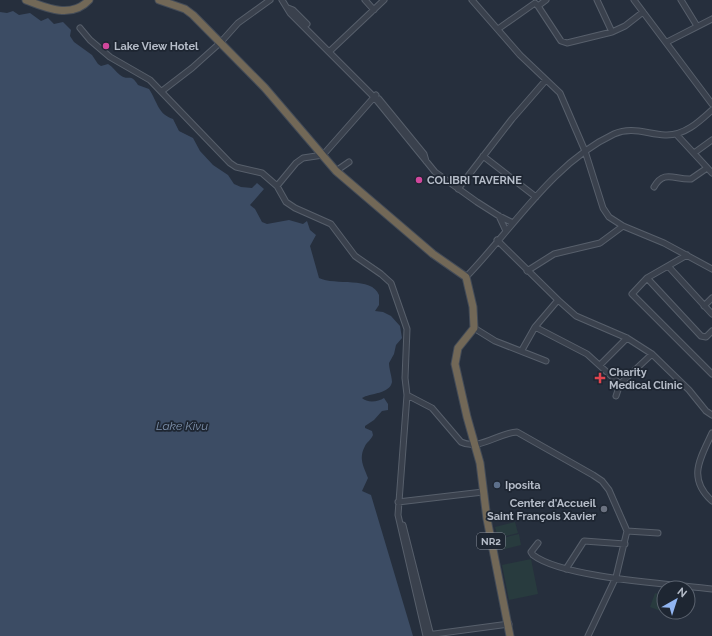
<svg xmlns="http://www.w3.org/2000/svg" width="712" height="636" font-family="Raleway,sans-serif">
<style>
.green{fill:#283b3e}
.water{fill:#3c4c64}
.lines{fill:none;stroke-linecap:round;stroke-linejoin:round}
.minor-casing{stroke:#575f6b;stroke-width:7}
.highway-casing{stroke:#444c58;stroke-width:9}
.minor{stroke:#3a414d;stroke-width:5}
.highway{stroke:#726857;stroke-width:7}
.hotel-dot{fill:#d1479c;stroke:#1e2632;stroke-width:1.5}
.health-dot{fill:#e0444e;stroke:#1e2632;stroke-width:1.5}
.service-dot{fill:#5c6f8a;stroke:#1e2632;stroke-width:1.5}
.worship-dot{fill:#6b7280;stroke:#1e2632;stroke-width:1.5}
.labels{text-anchor:middle;dominant-baseline:central;stroke-width:3.5;stroke-linejoin:round;paint-order:stroke}
.shield{fill:#1e2632;stroke:#888f9b;stroke-width:1}
.shield-label{font-size:10px;font-weight:bold;fill:#b5bcc8}
.poi-label{font-size:11px;font-weight:bold;fill:#b5bcc8;stroke:#1e2632;text-anchor:start}
.water-label{font-size:12px;font-style:italic;fill:#7f92ad;stroke:#1e2632}
</style>
<rect width="100%" height="100%" fill="#262f3d"/>
<path class="green" d="M515 522 518 533 498 538 495 527Z
M519 534 521 545 501 550 498 539Z
M531 559 538 594 509 600 502 565Z
M655 593 664 596V612L666 613 650 607Z"/>
<path class="water" d="M13 11 19 15 30 13 41 21 48 18 54 24 63 22 71 30 70 36 74 42 92 55 98 64 101 66 108 64C113 67 116 72 120 75 129 82 130 72 138 85L149 89C158 103 158 114 173 119L179 131 193 138 200 151 213 165 228 175 234 184 241 187 252 188 257 183 264 189 250 205 255 209 262 222 267 224 289 220 303 224 307 221 310 230 316 235 310 246 319 278C335 286 372 276 379 295V305L375 311 383 312 391 316 400 326 402 338 396 345 394 354 389 363C389 369 392 377 392 382 390 394 370 393 362 398 367 403 378 402 384 398L388 404V410L382 411 374 420 365 426V428L372 431 373 435C371 440 367 442 365 446 358 459 364 467 368 478L362 491 371 495 413 636H0V12L7 13Z"/>
<g class="lines">
<g class="minor-casing">
<path id="minor" d="M282 0 290 13 374 97 435 172 477 202 499 216 513 223
M365 0 374 10
M472 0 520 55 560 93 585 151 603 208 609 217 623 226 664 243 712 269
M597 0 612 32
M634 0 712 104
M681 0 697 26
M538 6 546 0
M288 8 293 10 307 24
M80 28 90 40 110 57 150 80 230 163 236 167 262 173 277 186 286 202 295 208 331 224 355 256 381 274 391 283 407 329 405 378 407 395 398 515 426 636
M498 29 535 3 538 6 561 41 567 43 612 32 625 26 643 12
M667 42 712 19
M330 51 384 0
M162 91 192 68 221 42 238 23 270 0
M379 99 424 154 426 161
M676 134 712 173
M694 153 712 140
M483 156 536 197
M336 171 349 162
M277 186 296 163 303 158 323 155 376 95
M654 187C664 169 675 180 691 179L707 168
M458 189 512 119 546 80
M499 216 506 231
M497 240 558 300 576 316 627 338 652 354 689 390 706 411 712 415
M687 255 647 278 632 294 712 374
M668 266 712 314
M527 271 554 254 600 243 623 226
M466 277C512 230 552 163 614 134 632 126 647 134 665 135 684 136 699 122 712 110
M647 278 701 336 706 337 712 331
M704 306 712 298
M535 327 587 354 620 384
M474 328 495 341 546 361
M522 350 535 327 558 300
M600 365 627 338
M407 395 432 408 461 442C479 451 498 433 517 432L593 475 602 481 609 490 627 531 616 577 588 636
M616 396 620 384 652 354
M712 433C700 459 687 478 712 501
M398 502 483 492
M403 525 431 636
M627 531 658 533
M538 543 531 552 533 555C563 578 671 584 712 589
M566 569 584 541 625 544
M427 635 509 624"/>
</g>
<g class="highway-casing">
<path id="highway" d="M26 0C46 8 72 19 89 0
M159 0 185 9 193 15 265 88 336 171 433 254 466 277 473 307 474 328 458 348 455 364 467 417 480 463 487 519 510 636"/>
</g>
<use href="#minor" class="minor"/>
<use href="#highway" class="highway"/>
</g>
<g class="hotel-dot">
<circle cx="106" cy="46" r="4"/>
<circle cx="419" cy="180" r="4"/>
</g>
<path class="health-dot" d="M598 372h4v4h4v4h-4v4h-4v-4h-4v-4h4z"/>
<circle class="service-dot" cx="497" cy="485" r="4"/>
<circle class="worship-dot" cx="604" cy="509" r="4"/>
<g class="labels">
<rect class="shield" x="477" y="533" width="28" height="16" rx="3"/>
<g class="shield-label">
<text x="491" y="541">NR2</text>
</g>
<g class="poi-label">
<text x="114" y="46">Lake View Hotel</text>
<text x="427" y="180">COLIBRI TAVERNE</text>
<text x="609" y="372">Charity<tspan x="609" dy="13">Medical Clinic</tspan></text>
<text x="505" y="485">Iposita</text>
<text x="596" y="503" text-anchor="end">Center d'Accueil<tspan x="596" dy="13">Saint François Xavier</tspan></text>
</g>
<g class="water-label">
<text x="182" y="426">Lake Kivu</text>
</g>
</g>
<g transform="translate(676 600) rotate(39)"><circle r="19" fill="#1e2632" stroke="#5a626e"/>
<path d="M0-3L7 15L0 10L-7 15Z" fill="#91b5f1"/>
<text y="-6" font-size="11" font-weight="bold" text-anchor="middle" fill="#b5bcc8">N</text>
</g>
</svg>
